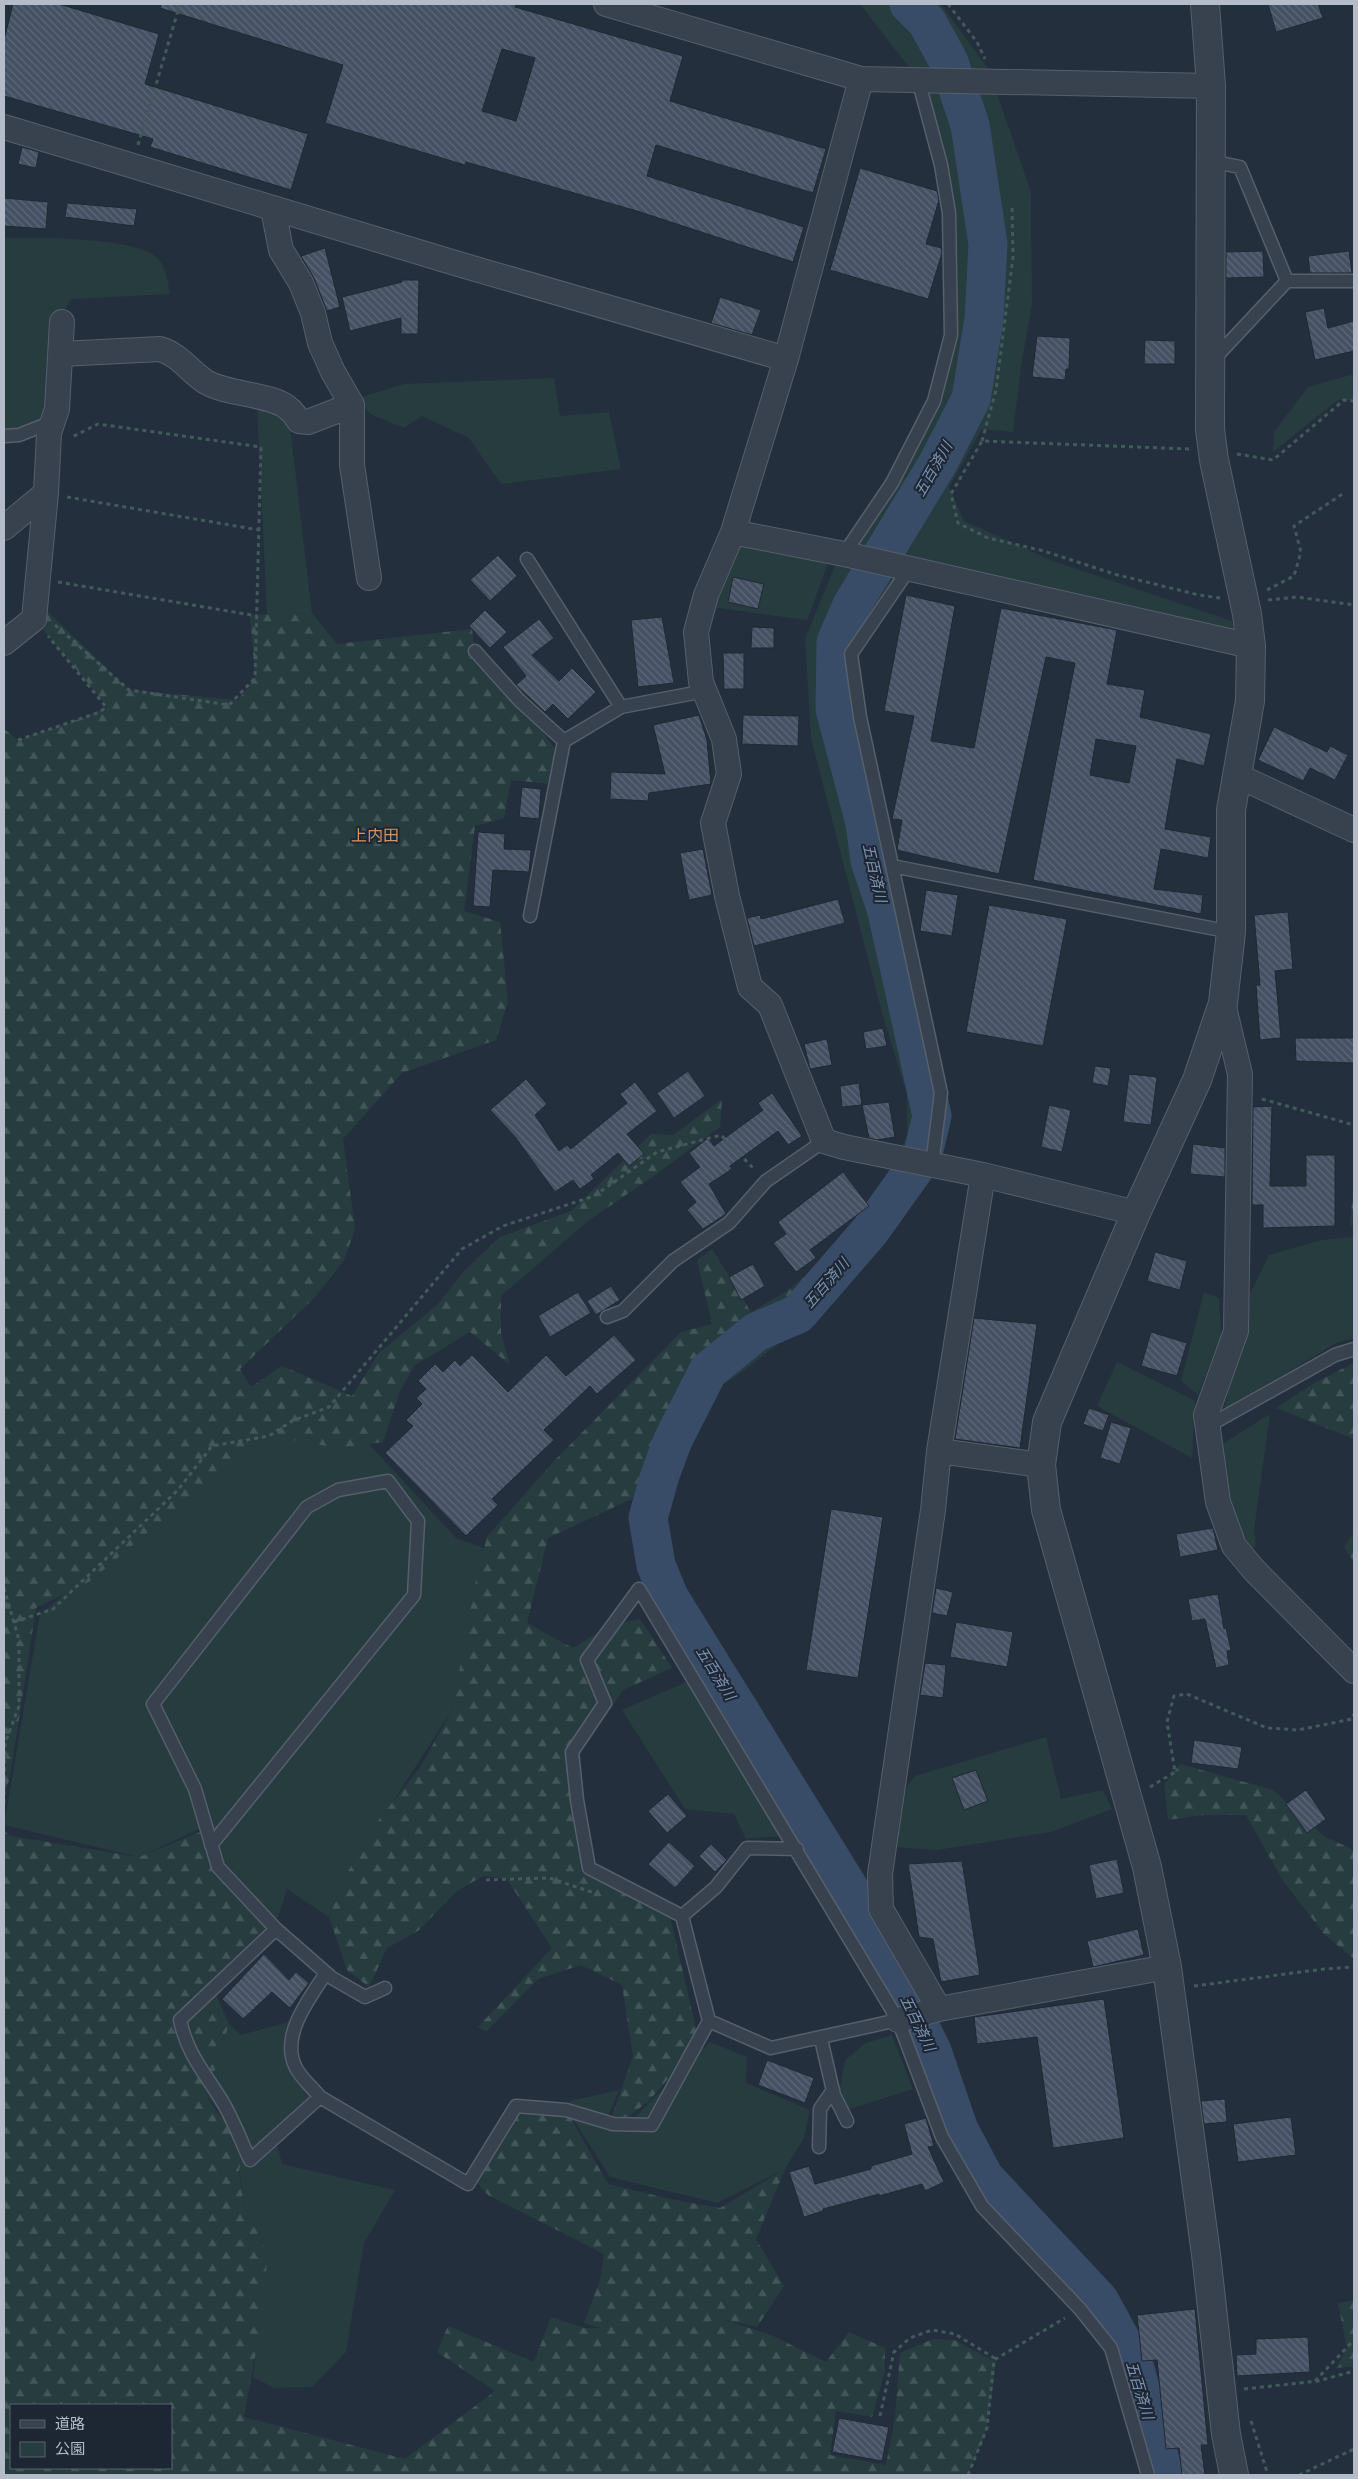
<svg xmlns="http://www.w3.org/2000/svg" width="1358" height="2479" font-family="Poppins,'Noto Sans JP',sans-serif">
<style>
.green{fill:#263c3f}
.forest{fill:url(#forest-firs);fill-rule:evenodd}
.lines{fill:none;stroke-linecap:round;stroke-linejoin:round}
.river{stroke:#394c67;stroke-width:39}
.building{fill:url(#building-back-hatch);stroke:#1f2835;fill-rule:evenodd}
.service-casing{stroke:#565f6c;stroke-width:15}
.minor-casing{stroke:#565f6c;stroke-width:26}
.tertiary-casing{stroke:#565f6c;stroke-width:30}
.path{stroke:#44595c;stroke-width:3;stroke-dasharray:4 4;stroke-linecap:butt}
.service{stroke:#38414e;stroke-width:12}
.minor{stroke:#38414e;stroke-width:24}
.tertiary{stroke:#38414e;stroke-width:28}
.labels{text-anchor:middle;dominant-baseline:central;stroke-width:4;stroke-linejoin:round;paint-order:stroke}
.water-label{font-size:15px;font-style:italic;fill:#7c92b1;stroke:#1d2633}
.quarter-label{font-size:16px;fill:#d59563;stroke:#1d2633}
</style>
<defs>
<pattern id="forest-firs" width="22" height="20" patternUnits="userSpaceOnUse" patternTransform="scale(1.25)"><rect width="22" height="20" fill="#263c3f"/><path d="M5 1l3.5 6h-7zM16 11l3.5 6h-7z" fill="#435659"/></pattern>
<pattern id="building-back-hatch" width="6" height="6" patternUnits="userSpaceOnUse" patternTransform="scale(1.25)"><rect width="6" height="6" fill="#455162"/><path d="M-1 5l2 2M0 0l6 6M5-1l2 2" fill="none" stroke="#5d6877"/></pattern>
</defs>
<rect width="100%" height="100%" fill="#242f3e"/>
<path class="green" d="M860 4H941L989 70 1031 192 1032 304 1021 367 1013 432 982 429 949 487 964 521 1053 561 1232 621 1236 638 908 560 854 638 852 721 890 874 937 1104 932 1150 920 1184 903 1211 824 1307 745 1370 708 1395 678 1452 665 1503 661 1531 682 1589 758 1702 920 2002 970 2128 1004 2186 1071 2251 1130 2333 1157 2412 1173 2475H1150L1120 2359 1086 2304 990 2215 954 2158 922 2067 848 1927 782 1836 746 1839 734 1814 685 1809 622 1710 693 1679 723 1730 650 1592 636 1497 663 1448 683 1386 756 1332 796 1317 876 1218 907 1134V1095L882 1013 811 738 805 639 845 541 924 431 943 372 954 241 918 79Z
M4 238C36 237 130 237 155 256 166 264 168 282 170 294L74 299 69 301 62 319 44 417 20 431 4 430Z
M1354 374V400H1338L1273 452 1274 432 1308 387Z
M554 378 560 416 609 412 621 469 501 484 469 438 422 416 404 428 370 414 358 398 404 384Z
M257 404 289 418 312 613 267 615Z
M738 542 828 564 807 620 711 607Z
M1354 1237V1338L1336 1343 1224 1410 1249 1296 1269 1255 1322 1240Z
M1204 1292 1219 1298 1221 1335 1198 1395 1181 1381Z
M1117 1362 1195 1401 1192 1458 1097 1406Z
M1270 1414 1254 1530 1256 1546 1249 1552 1235 1525 1219 1446Z
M264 1434 333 1447 369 1444 456 1538 484 1548 452 1710 346 1875 329 1917 287 1889 276 1923 224 1873 208 1825 139 1857 4 1825 40 1614Z
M1046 1737 1061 1799 1103 1790 1112 1809 1051 1832 937 1850 893 1847 903 1791 915 1776Z
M288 2022 313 2097 276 2140 282 2164 395 2190 364 2243 346 2352 312 2387 274 2388 253 2377 268 2253 244 2204 239 2166 244 2143 207 2096 229 2024 241 2035Z
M892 2035 913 2089 847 2110 840 2088 845 2060 866 2043Z
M710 2042 747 2057 746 2083 810 2110 804 2138 785 2169 717 2203 610 2177 568 2111 570 2101 619 2090 607 2119H633Z"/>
<path class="forest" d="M46 610 129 690 238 700 255 678 250 615 312 613 337 644 472 629 475 651 519 700 561 757 550 784 511 780 504 818 475 826 464 911 500 922 508 1002 496 1040 402 1073 343 1139 355 1229 344 1260 315 1297 240 1369 251 1387 282 1366 352 1396 379 1353 438 1304 465 1270 500 1237 571 1211 651 1134 673 1135 722 1099 720 1127 651 1178 589 1220 501 1296V1333L510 1365 470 1332 415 1365 400 1391 383 1442 338 1448 264 1435 89 1582 36 1608 10 1777 4 1797V729L18 740 85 717 107 706 34 619Z
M1354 1181V1226L1350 1225Z
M874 1219 800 1307 683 1386 663 1448 636 1497 548 1538 527 1623 573 1648 608 1626 640 1619 672 1668 623 1690 580 1753 589 1868 670 1916 699 2042 650 2100 628 2117 612 2116 633 2056 622 1985 581 1965 538 1979 486 2032 478 2027 552 1948 506 1878 483 1876 457 1891 418 1931 387 1948 369 1987 347 1970 329 1917 346 1875 377 1822 421 1766 452 1710 476 1580 487 1537 554 1461 681 1332 712 1324 697 1260 712 1249 751 1312 787 1291Z
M1354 1363V1439L1276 1408 1314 1383Z
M1354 1532V1562L1344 1547Z
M1180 1764 1273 1790 1325 1837 1350 1848 1354 1852V1959L1325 1935 1283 1881 1246 1815H1204L1168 1820 1164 1785Z
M4 1831 11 1836 139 1857 200 1832 237 1885 269 1924 210 1981 229 2024 207 2096 213 2107 244 2143 239 2171 244 2204 268 2253 260 2331 244 2417 405 2459 495 2391 437 2352 448 2326 534 2362 551 2317 584 2328H601L584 2323 600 2280 604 2254 488 2195 475 2180 523 2103 563 2104 608 2184 670 2199 720 2208 785 2169 756 2239 784 2286 757 2327 722 2319 771 2335 826 2362 849 2332 885 2348V2371L872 2417 836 2411 830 2455 886 2465 895 2417 900 2353 933 2339 954 2340 996 2362 987 2428 968 2475H4ZM11 2405H171V2468H11Z
M1354 2300V2366L1336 2368 1347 2348 1338 2303Z"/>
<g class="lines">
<path class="river" d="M909 4 927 22 949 62 970 125 988 244 984 319 971 399 938 463 852 605 836 642 835 709 865 823 870 861 886 908 900 970 932 1116 922 1158 870 1231 798 1314 756 1332 708 1371 673 1440 660 1475 648 1518 656 1565 669 1597 860 1906 932 2051 959 2130 984 2177 1099 2300 1133 2362 1164 2475"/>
</g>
<path class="building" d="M13 4H59L159 34 145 84 308 134 291 190 150 147 153 139 4 96V40Z
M161 4H516L515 7 683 56 670 101 826 149 813 193 656 145 647 176 804 227 793 262 637 211 466 162 465 165 325 123 343 65 160 8ZM502 49 535 58 516 121 482 111Z
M1268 4H1318L1323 18 1276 32Z
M22 147 39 152 36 168 18 164Z
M860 168 937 191 939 200 926 244 941 248 942 253 928 299 830 270Z
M4 198 48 202 46 229 4 226Z
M67 203 137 209 134 226 65 217Z
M325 248 340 307 327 311 314 278 301 256Z
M1263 251 1264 277 1226 278V252Z
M1349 251 1352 273H1310L1308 256Z
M402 280H419L418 334H401V318L350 331 342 297 402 282Z
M720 297 761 310 752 335 711 323Z
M1324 308 1328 328 1354 321V351L1315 360 1305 312Z
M1037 336 1070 338 1069 369H1066L1065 380 1032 377Z
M1145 340 1175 341V364H1144Z
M498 555 517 576 490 601 470 580Z
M733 577 764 584 758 609 728 602Z
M906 595 955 606 931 741 974 748 1001 608 1117 630 1107 684 1145 690 1140 717 1211 734 1204 766 1177 759 1165 829 1211 837 1208 858 1161 849 1154 889 1203 895 1201 914 1033 880 1075 663 1046 657 999 874 897 850 902 820 892 819 914 716 884 711ZM1096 739 1136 746 1129 783 1090 775Z
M485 610 507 632 490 648 469 626Z
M662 617 674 683 638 687 631 620Z
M539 619 554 638 532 655 559 681 572 668 596 692 568 719 553 704 545 712 516 685 526 676 503 647Z
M752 627 774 628V648H751Z
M723 653H744V689H724Z
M699 715 707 740 711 784 649 793 648 801 610 799 611 772 665 774 653 725Z
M743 715 799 716 798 746 742 744Z
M1274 727 1327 752 1330 746 1348 755 1335 780 1310 768 1303 781 1258 760Z
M522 787 541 789 539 819 519 817Z
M478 832 505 834 504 849 531 850 529 872 493 870 490 907 473 906Z
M703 849 712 895 689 900 680 853Z
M926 890 958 895 952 936 920 931Z
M838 899 845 923 754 946 747 918 760 915 761 919Z
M989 905 1067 919 1043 1046 966 1032Z
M1288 912 1293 969 1275 971 1281 1038 1260 1040 1256 985H1260L1254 915Z
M883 1028 887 1046 866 1049 863 1032Z
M1295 1038H1354V1063L1296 1061Z
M827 1039 832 1065 810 1069 804 1044Z
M1095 1066 1111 1068 1108 1086 1092 1083Z
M688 1071 705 1096 674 1118 657 1093Z
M1129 1074 1157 1077 1151 1125 1123 1122Z
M526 1079 547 1104 535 1115 559 1151 567 1145 571 1149 627 1103 620 1094 635 1082 657 1111 627 1134 644 1154 629 1166 618 1153 591 1175 594 1179 580 1189 573 1180 555 1192 516 1138 490 1110Z
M859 1083 862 1105 842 1107 840 1086Z
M772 1093 802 1136 788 1145 778 1131 730 1166 732 1169 709 1184 726 1214 703 1229 687 1210 696 1202 680 1182 700 1167 689 1153 708 1138 714 1146 763 1110 758 1103Z
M889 1102 895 1137 877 1140 869 1138 862 1105Z
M1049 1105 1071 1110 1062 1152 1041 1147Z
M1272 1106 1270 1186H1306V1155H1335V1226L1263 1228V1205H1252L1253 1107Z
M1193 1144 1225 1148V1177L1190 1174Z
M843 1172 869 1206 810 1250 816 1258 796 1272 773 1243 786 1234 778 1222Z
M1155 1252 1187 1261 1180 1290 1147 1281Z
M753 1264 765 1286 741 1300 729 1277Z
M611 1286 620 1300 596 1315 587 1301Z
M578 1292 591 1313 550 1337 538 1316Z
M974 1318 1037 1324 1020 1448 955 1439Z
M1151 1332 1187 1343 1177 1376 1141 1366Z
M614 1335 636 1360 597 1394 590 1386 544 1430 554 1440 492 1499 498 1505 466 1536 385 1453 413 1426 406 1420 422 1404 416 1398 426 1389 418 1381 435 1364 443 1372 455 1360 460 1366 472 1355 508 1392 546 1355 566 1376Z
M1089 1408 1109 1415 1103 1431 1083 1424Z
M1111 1422 1131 1428 1120 1464 1100 1458Z
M831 1509 883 1517 858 1678 806 1670Z
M1213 1528 1218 1550 1180 1557 1176 1534Z
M936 1588 953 1592 947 1616 932 1613Z
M1218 1594 1224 1629 1226 1628 1231 1650 1227 1651 1229 1665 1216 1668 1205 1619 1192 1621 1188 1599Z
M956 1622 1013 1632 1007 1667 950 1657Z
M925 1663 946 1665 943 1698 920 1695Z
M1194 1740 1242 1747 1238 1769 1191 1763Z
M976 1770 988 1801 964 1810 952 1778Z
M1306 1790 1326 1819 1307 1833 1286 1804Z
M668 1794 687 1816 667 1833 648 1811Z
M669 1842 695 1866 675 1888 648 1864Z
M711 1844 727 1860 715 1872 699 1856Z
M1117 1859 1124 1893 1096 1899 1089 1865Z
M962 1861 980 1975 941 1982 933 1939 919 1937 908 1864Z
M1138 1929 1144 1955 1093 1967 1087 1941Z
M264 1954 289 1980 296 1972 309 1983 290 2008 272 1992 243 2019 222 1999Z
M1104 1999 1124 2138 1053 2148 1037 2037 977 2044 974 2017Z
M767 2060 814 2078 805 2103 758 2085Z
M1225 2099 1227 2122 1204 2124 1201 2101Z
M1291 2117 1296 2155 1238 2162 1233 2124Z
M926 2118 934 2146 928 2147 944 2182 925 2191 922 2184 879 2196V2194L823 2209V2211L804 2217 789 2172 809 2166 815 2184 871 2169V2166L912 2154 904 2124Z
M1195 2309 1208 2445H1201L1205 2475H1182L1179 2448 1166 2449 1157 2360 1142 2361 1137 2315Z
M1308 2337 1310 2372 1237 2376 1236 2355 1256 2354V2339Z
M839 2418 889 2427 882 2461 832 2452Z"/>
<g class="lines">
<g class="service-casing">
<path id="service" d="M1210 161 1240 167 1287 281 1213 360
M1287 281H1354
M4 436 19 435 52 422
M844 554 892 483 934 401 951 335 949 213 941 165 918 79
M527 559 621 707 705 691
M909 569 851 654 860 717 941 1093 932 1165
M475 651 519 700 564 741
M892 866 1231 932
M530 916 564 741 621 707
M607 1317 623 1311 673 1261 729 1223 766 1181 824 1141
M1208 1426 1335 1355 1354 1349
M211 1845 414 1595 418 1521 388 1481 338 1490 307 1507 153 1704 195 1789 218 1867 276 1929 180 2020C187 2054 205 2073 222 2101 233 2119 241 2141 250 2160L320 2097 468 2184 516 2106 566 2110 613 2124 652 2125 709 2021
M797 1849 747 1848 716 1887 682 1916 709 2021 771 2048 898 2020
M682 1916 589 1868 577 1800 572 1752 605 1703 587 1660 639 1589 898 2020 942 2137 982 2206 1080 2309 1111 2348 1148 2475
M276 1929 332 1978 365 1997 385 1988
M821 2039 834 2095 847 2121
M320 2097C313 2088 301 2078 296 2068 279 2036 310 1998 326 1973
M819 2147 820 2109 833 2090"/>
</g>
<g class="minor-casing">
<path id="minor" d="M606 4 861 79 1211 86
M861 79 786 359 733 532 706 595 696 632 701 682 724 739 729 774 713 823 727 896 750 987 770 1005 824 1141 844 1147 983 1175 1136 1213
M4 127 455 263 786 359
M273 209 281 250 301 283 313 313 320 343 333 372 352 405V465L369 578
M61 354 160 349C180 355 189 371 206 382 228 395 274 394 289 409 293 412 296 417 299 421L308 422 352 405
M4 528 46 493
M733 532 849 555 1251 646
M4 643 34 619 46 493 49 433 57 409 62 322
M1236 775 1354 830
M1223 1003 1240 1074 1236 1331 1206 1415 1218 1502 1234 1546 1254 1570 1354 1671
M939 1451 1041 1465
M939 2009 881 1909 880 1874 933 1510 939 1451 983 1175
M898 2020 939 2009 1167 1967"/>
</g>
<g class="tertiary-casing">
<path id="tertiary" d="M1205 4 1211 86 1210 429 1214 460 1247 614 1251 646 1250 701 1231 810V932L1223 1003 1197 1080 1136 1213 1047 1422 1041 1465 1046 1510 1147 1867 1167 1967 1206 2254 1226 2434 1234 2475"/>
</g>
<path class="path" d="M948 4 977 42 985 59
M138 145 180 4
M982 441 996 390 1013 257 1012 204
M1189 449 982 441 951 494 958 523 988 538 1044 551 1114 574 1199 595 1220 598
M1237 454 1273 460 1344 400 1354 401
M67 497 259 530
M58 582 257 616
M1267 590 1294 576 1301 552 1294 526 1344 493
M1268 600 1297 597 1354 605
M55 625 129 690 229 705 255 678 261 447 98 424 70 438
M18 740 100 712 106 707 48 636
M1262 1099 1354 1125
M4 1588 19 1640V1706L5 1743 4 1804
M14 1622 53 1609 178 1490 212 1446 269 1436 292 1421 329 1407 462 1249 503 1226 594 1196 657 1152 721 1135 755 1170
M1150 1787 1175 1772 1167 1722 1174 1696 1187 1694 1267 1728 1298 1730 1352 1719 1354 1714
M486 1880 549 1878 598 1894
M1194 1986 1324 1969 1354 1967
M1315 2381 1354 2340
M1244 2389 1318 2381 1354 2371
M880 2416 894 2352 910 2338 932 2330 955 2334 996 2359
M1251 2421 1268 2475
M968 2475 987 2428 994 2360 1065 2318
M1299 2475 1354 2449"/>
<use href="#service" class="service"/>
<use href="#minor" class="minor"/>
<use href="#tertiary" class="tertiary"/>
</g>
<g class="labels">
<g class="water-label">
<text transform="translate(933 469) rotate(-60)">五百済川</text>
<text transform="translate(875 873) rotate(77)">五百済川</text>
<text transform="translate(826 1283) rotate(-49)">五百済川</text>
<text transform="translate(716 1673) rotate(58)">五百済川</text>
<text transform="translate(918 2023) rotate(64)">五百済川</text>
<text transform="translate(1140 2390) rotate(73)">五百済川</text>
</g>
<g class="quarter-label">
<text x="375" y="835">上内田</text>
</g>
</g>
<rect width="1358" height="2479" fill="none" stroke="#b4bcc9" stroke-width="10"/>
<rect x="10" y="2404" width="162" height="65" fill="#1d2633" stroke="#59626f"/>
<rect x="20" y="2420" width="25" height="8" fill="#38414e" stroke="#59626f"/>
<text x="55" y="2429" font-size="15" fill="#b4bcc9">道路</text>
<rect x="20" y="2442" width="25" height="15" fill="#263c3f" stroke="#59626f"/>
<text x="55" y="2454" font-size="15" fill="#b4bcc9">公園</text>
</svg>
